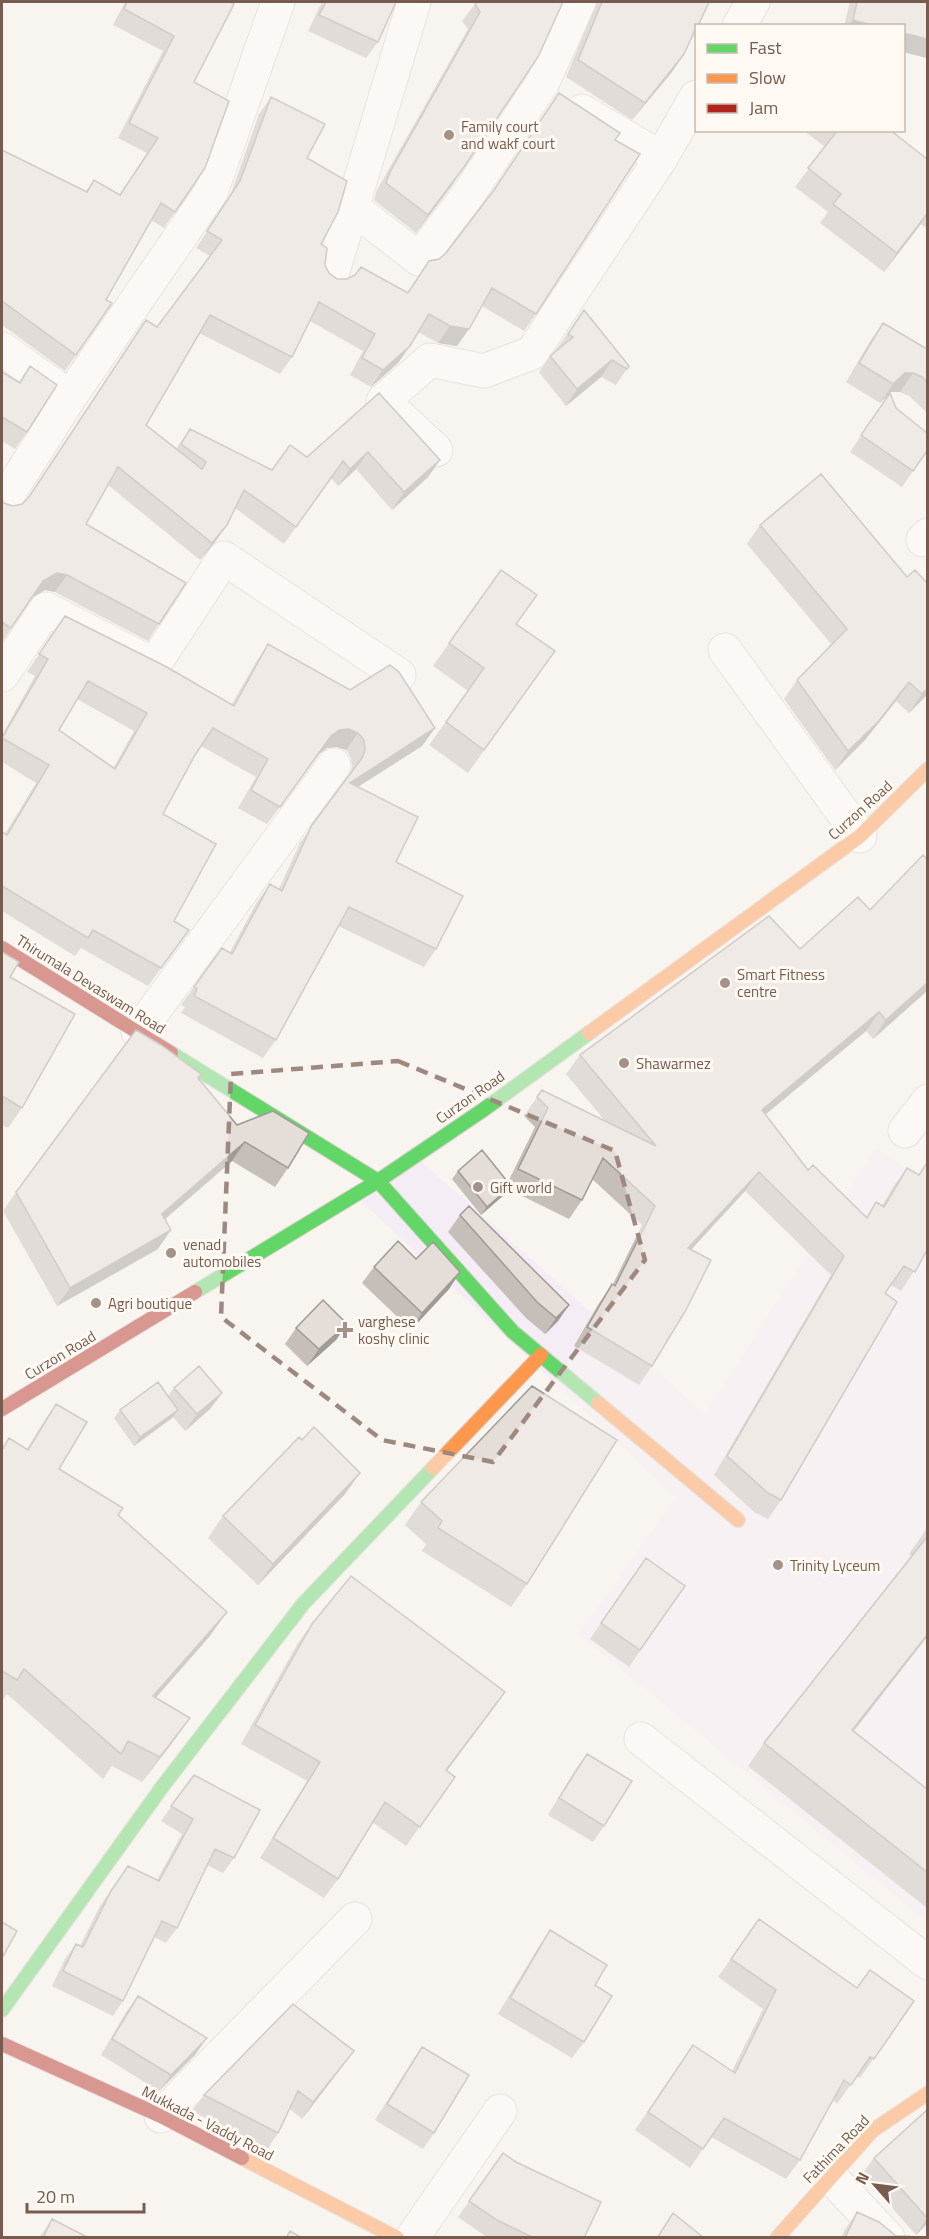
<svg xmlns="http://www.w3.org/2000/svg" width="929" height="2239" font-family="'Titillium Web',sans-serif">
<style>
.education{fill:#f5edf5}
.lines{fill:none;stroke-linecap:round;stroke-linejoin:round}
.street-casing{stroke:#d6d0ca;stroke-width:35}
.fast-casing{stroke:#d8d0cb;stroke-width:16}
.slow-casing{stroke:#d8d0cb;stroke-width:16}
.jam-casing{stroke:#d8d0cb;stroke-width:16}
.street{stroke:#fefdfd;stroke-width:33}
.fast{stroke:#63d668;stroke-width:14}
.slow{stroke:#ff974d;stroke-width:14}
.jam{stroke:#b3261e;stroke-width:14}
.wall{fill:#c5beb9;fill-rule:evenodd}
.shaded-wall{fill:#a09b96}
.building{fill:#e5ddd7;stroke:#a09b96;stroke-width:1.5;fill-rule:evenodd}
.marked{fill:none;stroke:#9d897f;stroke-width:4.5;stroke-dasharray:12 8;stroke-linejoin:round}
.poi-dot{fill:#a49187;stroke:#fef9f2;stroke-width:2}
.labels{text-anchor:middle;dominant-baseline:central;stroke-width:6;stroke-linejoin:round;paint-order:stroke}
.poi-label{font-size:15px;fill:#775b4f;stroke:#fef9f2;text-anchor:start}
.street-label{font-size:15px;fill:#775b4f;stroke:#fef9f2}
</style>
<rect width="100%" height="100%" fill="#f8f4f0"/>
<path class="education" d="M876 1148 927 1184V1922L579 1634 676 1497 361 1201 412 1153 705 1414Z"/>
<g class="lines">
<g class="street-casing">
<path id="street" d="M739 26 753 2
M582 111 661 158
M352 207 419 259 467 196 542 84 579 2
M331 278 414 2
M2 349 70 397 211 192 278 2
M436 450 383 401 430 360 484 371 532 353 661 158 696 97
M2 504 70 397
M923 540 928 535
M725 650 860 836
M2 675 46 609 154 665 224 558 399 675
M138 1032 334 765
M905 1131 928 1101
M641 1739 928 1963
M161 2116 355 1919
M830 2176 888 2238
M412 2238 500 2111"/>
</g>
<g class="fast-casing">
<path id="fast" d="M171 1053 378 1181 513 1332 598 1403
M195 1292 378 1181 483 1110 589 1033
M2 2010 162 1787 303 1604 433 1468"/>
</g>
<g class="slow-casing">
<path id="slow" d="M589 1033 860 836 928 769
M598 1403 738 1520
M433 1468 541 1355
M242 2158 397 2238
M777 2238 872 2131 928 2093"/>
</g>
<g class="jam-casing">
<path id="jam" d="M2 948 171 1053
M2 1409 195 1292
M2 2044 161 2116 242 2158"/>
</g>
<use href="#street" class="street"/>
<use href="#fast" class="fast"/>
<use href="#slow" class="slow"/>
<use href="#jam" class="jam"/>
</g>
<path class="wall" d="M125 2H230L194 82 205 168 164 228 151 220 106 300 112 303 65 371 2 325V151L86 191 94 180 120 195 147 153 118 138 163 51 113 25Z
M322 2H396L378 42 366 58 308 31Z
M563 2 452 185 416 233 374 200 377 190 468 29 462 21 475 4Z
M597 2H709L684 54 672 72 632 120 566 77Z
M850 2H927V58L903 52V26H844Z
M271 97 307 158 321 244 325 265 329 273 337 279 407 293 429 261 439 259 620 133 615 140 536 314 524 331 482 306 457 346 438 343 418 332 410 346 398 363 371 387 350 375 363 351 310 321 292 357 280 374 199 333 146 425 176 449 190 429 272 470 307 457 379 393 440 460 428 477 392 510 356 469 338 486 331 478 284 544 235 508 215 542 200 560 108 485 86 524 159 624 148 641 55 592 45 590 32 598 2 642V500L4 503 13 506 22 504 28 499 146 320 157 327 210 256 196 248 229 199 259 114Z
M803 130H890L927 159V229L921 224 884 272 820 223 828 212 795 187 825 147Z
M584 310 629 366 616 385 601 377 566 406 539 372 550 356 557 351 556 350Z
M883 323 927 349V413L909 396 900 392H891L890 393 896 408 927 451 902 487 850 452 889 394 880 403 846 382 870 341Z
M30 366 27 432 15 449 2 441V372L19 382Z
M760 525 927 695 909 713 896 701 865 740 835 770 784 699 797 680 832 645 747 544Z
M501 570 517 624 555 651 468 773 429 745 468 691 433 666Z
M65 616 232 704 256 662 268 644 350 690 435 728 422 746 358 787 396 862 436 949 424 967 338 926 276 1040 263 1058 181 1013 185 1007 181 1005 194 987 230 952 257 902 270 884 279 889 300 843 350 774 352 768 351 758 346 750 337 747 327 748 319 754 267 824 238 808 256 777 201 746 195 755 163 814 174 921 189 930 148 986 81 948 75 956 2 911V832L5 834 36 783 2 762V735L35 676 27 672ZM77 699 134 731 114 767 59 730Z
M800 949 927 991 873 1039 866 1031 765 1115 808 1170 866 1217 876 1202 882 1206 893 1187 907 1168 919 1175 927 1163V1251L901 1291 891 1285 885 1293 781 1500 768 1519 754 1512 714 1475 831 1275 745 1191 691 1250 652 1366 639 1385 574 1346 599 1303 613 1284 642 1225 592 1179 582 1200 569 1219 508 1189 505 1194 481 1215 452 1179 458 1171 508 1182 535 1127 524 1116 542 1090 606 1122 566 1074 580 1055Z
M2 952 10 977 22 1108 8 1128 2 1125Z
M198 1078 237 1125 288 1168 275 1187 232 1161 165 1219 158 1249 57 1306 3 1211 16 1192Z
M460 1215 569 1305 558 1321 545 1334 526 1318 448 1232Z
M416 1259 460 1272 449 1289 411 1330 362 1283 374 1267Z
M347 1324 336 1340 307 1366 285 1344 296 1328Z
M174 1388 222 1393 210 1409 185 1431 173 1417 134 1446 114 1418 120 1410 168 1396Z
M56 1404 59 1469 118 1515 227 1612 209 1637 156 1698 172 1743 142 1782 112 1766 103 1779 7 1694 2 1702V1449L9 1438 27 1449 39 1429Z
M345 1494 258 1585 208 1538 223 1516Z
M421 1502 527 1584 511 1607 422 1551 426 1544 405 1525Z
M927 1528V1637L854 1731 927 1789V1908L748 1766 764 1743 912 1556 909 1554Z
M646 1558 685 1586 629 1667 590 1639Z
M312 1624 505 1692 447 1771 455 1777 406 1846 372 1822 338 1879 324 1898 260 1858 307 1781 241 1744 298 1643Z
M587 1754 604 1826 593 1842 548 1815 575 1770Z
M194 1775 234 1858 223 1873 207 1865 177 1928 166 1943 154 1937 123 2001 113 2016 52 1986 65 1959 76 1944 80 1946 100 1906 128 1866 157 1880 182 1834 161 1821Z
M759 1919 857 1988 914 2001 860 2078 857 2076 837 2104 833 2100 800 2160 786 2179 711 2137 690 2168 635 2130 680 2064 732 2071 763 2009 718 1977Z
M550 1930 595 1985 584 2042 572 2058 498 2014 539 1946Z
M138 1996 195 2055 159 2091 101 2055 126 2012Z
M422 2047 434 2133 423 2149 375 2120 411 2063Z
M354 2051 342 2067 302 2119 290 2109 278 2133 267 2150 192 2111 204 2095Z
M927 2110V2224L916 2235 862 2174 874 2158Z
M503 2153 584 2238H488L458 2217Z
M857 2212 896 2236 908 2238H841L844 2231Z
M52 2219 89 2238H39Z"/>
<path class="shaded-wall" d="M853 20 875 26H848Z
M903 33 927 39V58L903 52Z
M684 54 672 72 632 120 645 103Z
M464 167 452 185 416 233 428 215Z
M927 214 921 224 884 272 897 253Z
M450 326 469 329 457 346 438 343Z
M410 346 398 363 371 387 383 370Z
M612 360 601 377 566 406 577 389Z
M905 373H913L900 392H891L880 403 893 384Z
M368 452 356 469 338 486 350 469Z
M440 460 428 477 392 510 404 492Z
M227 525 215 542 200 560 212 543Z
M57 573 67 575 55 592 45 590 31 598 43 581Z
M909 682 896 701 865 740 835 770 848 751Z
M927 689V695L909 713 922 694Z
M435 728 422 746 337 800 350 783Z
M349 729 358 733 346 750 337 747 327 748 319 754 267 824 331 736 339 730Z
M927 983V991L873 1039 886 1020Z
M879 1012 866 1031 748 1129 762 1110Z
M245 1142 232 1161 149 1233 162 1214Z
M759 1172 745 1191 675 1267 688 1248Z
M511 1186 505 1194 481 1215 487 1207Z
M171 1230 158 1249 57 1306 70 1288Z
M460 1272 449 1289 411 1330 422 1313Z
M569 1305 558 1321 545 1334 556 1318Z
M347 1324 336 1340 307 1366 319 1349Z
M222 1393 210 1409 185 1431 197 1414Z
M178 1410 172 1418 134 1446 140 1437Z
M360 1473 345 1494 258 1585 273 1564Z
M227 1612 209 1637 135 1721 153 1696Z
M927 1635V1637L836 1753 852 1730Z
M505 1692 491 1712 432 1790 446 1770Z
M190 1718 172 1743 142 1782 160 1757Z
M207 2038 195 2055 159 2091 171 2075Z
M354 2051 342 2067 302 2119 313 2102Z
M927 2218V2224L916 2235Z"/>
<path class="building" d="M127 2H230L234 4 194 82 229 101 205 168 175 212 161 203 106 300 112 303 76 355 2 301V150L87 192 94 180 120 195 158 138 129 123 174 36 124 9Z
M326 2H396L378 42 319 15Z
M478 2H563L538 57 464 167 428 215 386 183 390 172 480 12 475 4Z
M602 2H709L698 26H696V28L684 54 645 103 578 60Z
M857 2H927V39L903 33V26H875L853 20Z
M559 93 620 133 615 140 640 154 536 314 492 288 469 329 450 326 429 314 410 346 383 370 362 358 375 334 319 302 292 357 210 315 146 425 202 469 206 462 181 444 190 429 272 470 290 445 307 457 379 393 440 460 404 492 368 452 350 469 343 461 296 527 244 490 227 525 212 543 118 467 86 524 186 583 159 624 67 575 57 573 43 581 11 628 2 622V500L4 503 13 506 22 504 29 497 146 320 157 327 222 240 207 231 240 181 271 97 325 124 307 158 347 181 338 212 321 244 327 248 325 265 329 273 337 279H347L355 275 361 267 408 293 429 261 439 259 446 253 494 190Z
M838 130H890L927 159V214L897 253 833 204 841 194 808 168Z
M584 310 629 366 627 369 612 360 577 389 550 356 573 337 568 334Z
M883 323 927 349V382L922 377 913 373H905L893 384 859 363Z
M30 366 57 385 27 432 2 417V372L20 383Z
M890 393 896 408 927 433V451L913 471 861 435Z
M821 474 907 577 915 570 927 583V689L922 694 909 682 878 722 848 751 797 680 847 629 760 525Z
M501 570 537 595 516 624 555 651 484 750 446 722 484 668 449 643Z
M65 616 165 666 234 706 268 644 350 690 390 665 399 672 435 728 350 783 418 817 396 862 463 896 436 949 349 907 276 1040 194 996 197 989 194 987 222 948 232 954 270 884 282 891 312 825 362 758 365 750 364 740 358 733 349 729 339 730 331 736 280 807 251 790 268 759 213 728 195 755 163 814 216 844 174 921 189 930 161 968 93 930 88 938 2 886V832L7 835 49 765 2 738 48 659 39 654ZM88 681 147 713 115 769 59 730Z
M923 855 927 859V983L886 1020 879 1012 762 1110 808 1170 813 1165 867 1218 876 1202 884 1207 907 1168 919 1175 927 1163V1250L915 1272 904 1266 885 1293 897 1302 781 1500 768 1493 727 1456 844 1256 759 1172 688 1248 711 1260 686 1310 652 1366 587 1327 612 1284 615 1286 655 1206 603 1158 582 1200 518 1169 548 1108 537 1097 542 1090 656 1146 580 1055 769 916 800 949 858 897 870 910Z
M2 952 19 962 10 977 75 1014 22 1108 2 1096Z
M136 1030 161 1045 201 1074 198 1078 237 1125 273 1111 309 1133 288 1168 245 1142 162 1214 171 1230 70 1288 16 1192Z
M482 1150 511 1186 487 1207 458 1171Z
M469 1206 569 1305 556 1318 537 1302 460 1215Z
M398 1241 416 1259 433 1242 460 1272 422 1313 374 1267Z
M323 1300 347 1324 319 1349 296 1328Z
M199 1366 222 1393 197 1414 174 1388Z
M158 1382 178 1410 140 1437 120 1410Z
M532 1386 617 1440 527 1584 438 1528 442 1521 421 1502Z
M56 1404 87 1422 59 1469 123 1508 118 1515 227 1612 153 1696 190 1718 160 1757 128 1741 121 1754 24 1669 17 1680 2 1671V1450L9 1438 28 1450Z
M314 1427 360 1473 273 1564 223 1516 299 1437 302 1440Z
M927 1537V1635L852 1730 927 1789V1872L764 1743Z
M646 1558 685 1586 640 1650 601 1623Z
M351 1576 505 1692 446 1770 455 1777 420 1827 385 1802 338 1879 273 1838 320 1762 255 1725 312 1624Z
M587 1754 632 1781 604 1826 559 1798Z
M194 1775 260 1810 234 1858 215 1849 177 1928 162 1921 123 2001 63 1971 76 1944 83 1947 111 1891 128 1866 159 1881 193 1819 171 1806Z
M759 1919 857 1988 870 1970 914 2001 874 2059 870 2057 851 2085 844 2080 800 2160 724 2118 703 2149 648 2112 693 2045 735 2073 776 1990 731 1959Z
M2 1922 17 1931 2 1958Z
M550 1930 607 1965 595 1985 612 1996 584 2042 510 1998Z
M138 1996 207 2038 171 2075 112 2039Z
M293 2004 354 2051 313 2102 298 2091 278 2133 204 2095Z
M422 2047 469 2075 434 2133 387 2104Z
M927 2110V2218L874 2158Z
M503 2153 516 2162 601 2202 584 2238H534L497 2220 469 2201Z
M857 2212 879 2222 896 2236H909L908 2238H845Z
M673 2213 704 2238H657Z
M52 2219 89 2238H43Z
M290 2231 302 2238H286Z"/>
<path d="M0 0H929V2239H0ZM398 1061 615 1151 645 1260 493 1462 382 1440 221 1317 231 1074Z" fill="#f8f4f0" fill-opacity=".55" fill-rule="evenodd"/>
<path class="marked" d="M398 1061 615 1151 645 1260 493 1462 382 1440 221 1317 231 1074Z"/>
<g class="poi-dot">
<circle cx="449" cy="135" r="6"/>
<circle cx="725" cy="983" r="6"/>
<circle cx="624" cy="1063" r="6"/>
<circle cx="478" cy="1187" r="6"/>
<circle cx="171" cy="1253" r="6"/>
<circle cx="96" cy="1303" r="6"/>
<path d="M342 1321h6v6h6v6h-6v6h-6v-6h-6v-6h6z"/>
<circle cx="778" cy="1565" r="6"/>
</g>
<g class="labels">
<g class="poi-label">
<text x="461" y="126">Family court<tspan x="461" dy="17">and wakf court</tspan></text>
<text x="737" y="974">Smart Fitness<tspan x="737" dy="17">centre</tspan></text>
<text x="636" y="1063">Shawarmez</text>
<text x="490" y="1187">Gift world</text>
<text x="183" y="1244">venad<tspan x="183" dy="17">automobiles</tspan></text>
<text x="108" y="1303">Agri boutique</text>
<text x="358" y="1321">varghese<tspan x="358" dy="17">koshy clinic</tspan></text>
<text x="790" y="1565">Trinity Lyceum</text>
</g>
<g class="street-label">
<text transform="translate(860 810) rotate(-42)">Curzon Road</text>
<text transform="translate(91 984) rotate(32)">Thirumala Devaswam Road</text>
<text transform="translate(470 1097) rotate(-35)">Curzon Road</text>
<text transform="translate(60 1355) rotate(-31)">Curzon Road</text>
<text transform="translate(208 2123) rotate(27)">Mukkada - Vaddy Road</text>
<text transform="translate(836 2149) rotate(-46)">Fathima Road</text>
</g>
</g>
<rect width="929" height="2239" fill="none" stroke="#775b4f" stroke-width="6"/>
<rect x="695" y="24" width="210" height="108" fill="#fef9f2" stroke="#c8bab1" stroke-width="1.5"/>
<rect x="707" y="44" width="30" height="9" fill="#63d668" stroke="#c8bab1" stroke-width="1.5"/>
<text x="749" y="54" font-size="18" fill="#775b4f">Fast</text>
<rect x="707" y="74" width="30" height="9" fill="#ff974d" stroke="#c8bab1" stroke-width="1.5"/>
<text x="749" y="84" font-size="18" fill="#775b4f">Slow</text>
<rect x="707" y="104" width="30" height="9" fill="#b3261e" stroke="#c8bab1" stroke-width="1.5"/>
<text x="749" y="114" font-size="18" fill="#775b4f">Jam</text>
<g transform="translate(875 2185) rotate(298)" stroke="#fef9f2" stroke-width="4.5" paint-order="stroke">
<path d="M0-4.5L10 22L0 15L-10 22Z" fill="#775b4f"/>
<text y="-9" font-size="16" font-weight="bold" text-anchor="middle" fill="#775b4f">N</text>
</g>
<path d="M27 2203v9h117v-9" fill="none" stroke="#775b4f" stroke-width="3"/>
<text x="36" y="2203" font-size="18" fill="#775b4f" stroke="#fef9f2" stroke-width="4.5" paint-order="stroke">20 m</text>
</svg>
